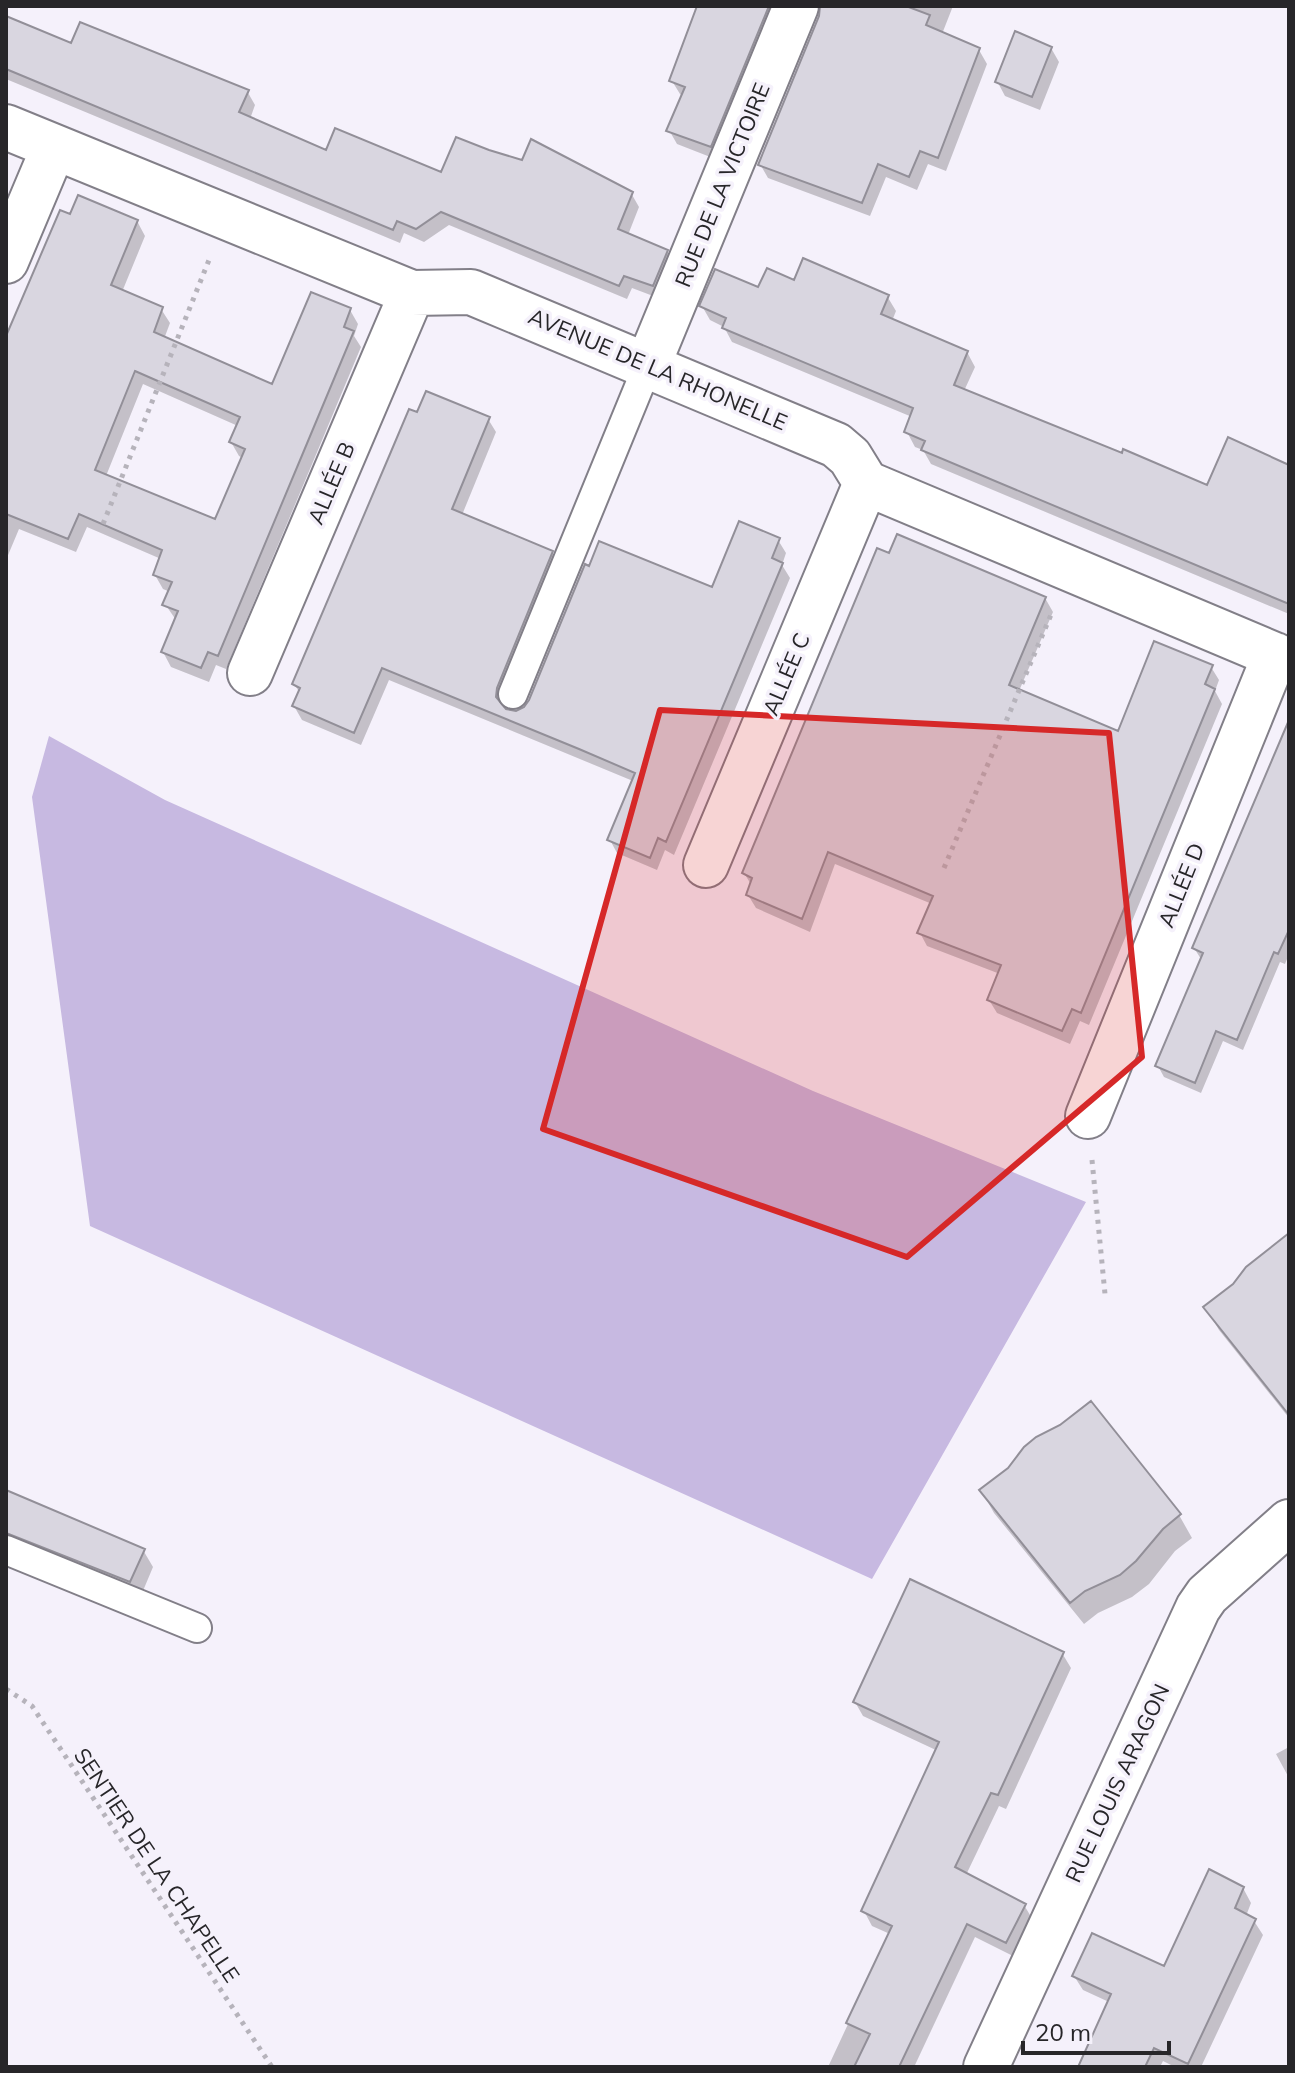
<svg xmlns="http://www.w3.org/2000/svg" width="1295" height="2073" font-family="Mulish,sans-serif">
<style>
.green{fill:#c7b9e1}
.shadow{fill:#0003;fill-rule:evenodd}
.building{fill:#d9d6e0;stroke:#928f98;stroke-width:2;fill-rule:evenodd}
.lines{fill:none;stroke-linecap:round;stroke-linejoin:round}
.lane-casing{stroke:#827f88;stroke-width:32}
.street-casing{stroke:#827f88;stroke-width:48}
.path{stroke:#b6b3bb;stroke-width:5;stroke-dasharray:4 6;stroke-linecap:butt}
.lane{stroke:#fff;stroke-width:28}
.street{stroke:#fff;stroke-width:44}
.marked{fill:#d62828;fill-opacity:0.2;stroke:#d62828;stroke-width:6;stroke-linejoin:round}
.labels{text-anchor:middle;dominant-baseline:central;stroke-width:7;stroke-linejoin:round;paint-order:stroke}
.street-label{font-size:22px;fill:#272629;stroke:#f5f1fb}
</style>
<rect width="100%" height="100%" fill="#f5f1fb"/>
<path class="green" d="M49 736 165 800 813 1091 1086 1202 872 1579 90 1226 32 797Z"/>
<path class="shadow" d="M699 6H784L718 160 677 144 669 130 683 96 680 94 672 81Z
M822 6H953L942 34 979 50 987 64 946 171 928 164 917 190 886 177 870 216 768 178 760 164 821 15Z
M6 18 72 45 247 91 255 105 250 119 327 152 443 175 488 152 631 193 639 207 628 235 667 252 675 266 661 299 632 288 627 299 449 225 424 242 404 233 400 243 6 79Z
M1051 48 1059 62 1040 110 1005 96 997 81Z
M71 217 137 221 145 236 122 292 161 309 170 323 164 339 273 387 350 310 358 324 354 336 361 347 310 469 226 669 216 665 209 682 171 667 163 652 176 620 165 604 170 592 163 589 155 575 161 559 87 527 76 552 19 529 6 560V343ZM143 384 238 426 231 442 239 456 243 458 216 522 106 476Z
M795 282 887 296 896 311 892 321 967 352 975 367 964 391 1208 488 1289 470V614L931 464 923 450 915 447 907 432 912 417 732 342 724 327 710 320 702 306Z
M488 419 496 432 462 515 552 553 560 566 504 702 503 709 516 713 713 589 778 540 786 553 782 565 790 578 674 855 665 850 657 870 617 853 610 840 633 781 389 680 361 745 302 720 294 706 300 693 294 684Z
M1045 598 1053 612 1019 691 1119 733 1211 667 1219 680 1215 691 1222 704 1089 1025 1080 1021 1070 1044 997 1013 989 1000 1000 974 927 946 920 933 932 904 835 864 810 932 756 908 748 895 752 886 744 873Z
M1289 726V954L1285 964 1280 962 1243 1050 1223 1041 1201 1093 1164 1077 1158 1066 1201 959 1194 948Z
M1289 1242V1418L1219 1330 1206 1308Z
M981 1490 1179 1515 1192 1538 1175 1551 1149 1584 1132 1597 1098 1613 1084 1624 994 1513Z
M6 1492 143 1550 153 1567 140 1598 6 1548Z
M1062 1653 1071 1668 1006 1809 999 1806 966 1875 1024 1905 1033 1920 1015 1957 975 1937 915 2065 916 2067H828L890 1934 872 1926 864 1911 938 1751 863 1716 855 1702Z
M1289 1747V1778L1276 1754Z
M1243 1888 1251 1903 1246 1916 1254 1921 1263 1935 1201 2067H1175L1163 2061 1160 2067H1080L1109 2002 1083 1990 1074 1976 1165 1969Z"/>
<path class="building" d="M697 6H769L711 147 666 131 685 87 669 81Z
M820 6H906L930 15 926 25 980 48 938 158 920 151 909 177 878 164 862 203 758 165 819 16Z
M6 16 71 43 80 22 249 90 239 112 326 150 335 128 441 172 456 137 489 150 522 160 531 139 633 192 618 229 668 250 653 286 624 276 619 286 441 212 416 229 397 221 393 230 6 69Z
M1015 31 1052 47 1032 97 995 82Z
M78 195 138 220 111 285 163 307 154 332 272 384 311 292 351 308 344 327 354 331 303 453 218 656 208 652 201 668 161 652 178 611 162 605 172 582 153 575 162 550 79 514 68 539 6 514V336L60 210 70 214ZM135 371 240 417 229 442 245 449 215 519 95 470Z
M803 258 889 295 881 314 968 351 954 385 1122 453 1123 449 1207 485 1228 437 1289 465V604L921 450 925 441 904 432 913 408 722 328 726 318 699 306 715 269 758 287 767 268 794 280Z
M426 391 490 417 452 509 553 551 497 688 496 697 506 709 516 711 524 707 529 700 585 564 589 566 599 541 712 587 739 521 780 538 772 558 783 563 666 842 658 838 650 858 607 840 635 773 579 749 382 668 354 733 292 706 300 688 292 684 390 454 409 409 417 412Z
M897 534 1046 597 1009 685 1118 731 1154 641 1213 665 1205 684 1215 689 1081 1013 1072 1009 1062 1031 987 1000 1001 965 917 933 933 896 828 852 802 919 746 895 752 878 742 873 877 548 889 553Z
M1289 720V930L1278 954 1274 952 1237 1040 1216 1031 1195 1083 1155 1066 1203 953 1192 948Z
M1289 1233V1415L1203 1307 1233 1284 1246 1267Z
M1091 1401 1181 1514 1163 1529 1136 1561 1120 1575 1085 1591 1070 1603 979 1490 1008 1468 1024 1447 1036 1437 1060 1425Z
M6 1490 145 1549 130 1582 6 1533Z
M910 1579 1064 1652 998 1795 991 1793 955 1867 1026 1904 1006 1943 967 1924 899 2067H854L870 2034 846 2023 892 1926 861 1911 939 1742 853 1702Z
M1209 1869 1244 1887 1235 1908 1256 1919 1188 2064 1154 2048 1145 2067H1078L1111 1994 1072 1976 1092 1933 1164 1966Z"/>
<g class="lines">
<g class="lane-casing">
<path id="lane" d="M513 694 648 365
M6 1550 197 1628"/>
</g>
<g class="street-casing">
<path id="street" d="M6 127 412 293 471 292 836 445 850 457 866 483 1289 661
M6 261 54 147
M648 365 796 6
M250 673 412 293
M706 865 866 483
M1088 1116 1275 655
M986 2067 1198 1608 1207 1595 1289 1522"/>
</g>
<path class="path" d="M103 524 209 260
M944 868 1053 610
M1092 1160 1105 1294
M6 1689 32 1706 272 2067"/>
<use href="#lane" class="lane"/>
<use href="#street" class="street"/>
</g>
<path class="marked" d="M660 710 1109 733 1142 1057 907 1257 543 1129Z"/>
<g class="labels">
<g class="street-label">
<text transform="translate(722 185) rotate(-68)">RUE DE LA VICTOIRE</text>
<text transform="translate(658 369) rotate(23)">AVENUE DE LA RHONELLE</text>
<text transform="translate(331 483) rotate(-67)">ALLÉE B</text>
<text transform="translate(786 674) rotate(-67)">ALLÉE C</text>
<text transform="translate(1181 885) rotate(-68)">ALLÉE D</text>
<text transform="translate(1117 1783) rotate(-65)">RUE LOUIS ARAGON</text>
<text transform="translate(157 1865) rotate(56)">SENTIER DE LA CHAPELLE</text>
</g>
</g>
<rect width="1295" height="2073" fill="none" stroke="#272629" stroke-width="16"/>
<path d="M1023 2041v12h146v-12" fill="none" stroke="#272629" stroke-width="4"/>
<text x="1035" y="2041" font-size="24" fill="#272629" stroke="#f5f1fb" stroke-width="6" paint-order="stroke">20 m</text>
</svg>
